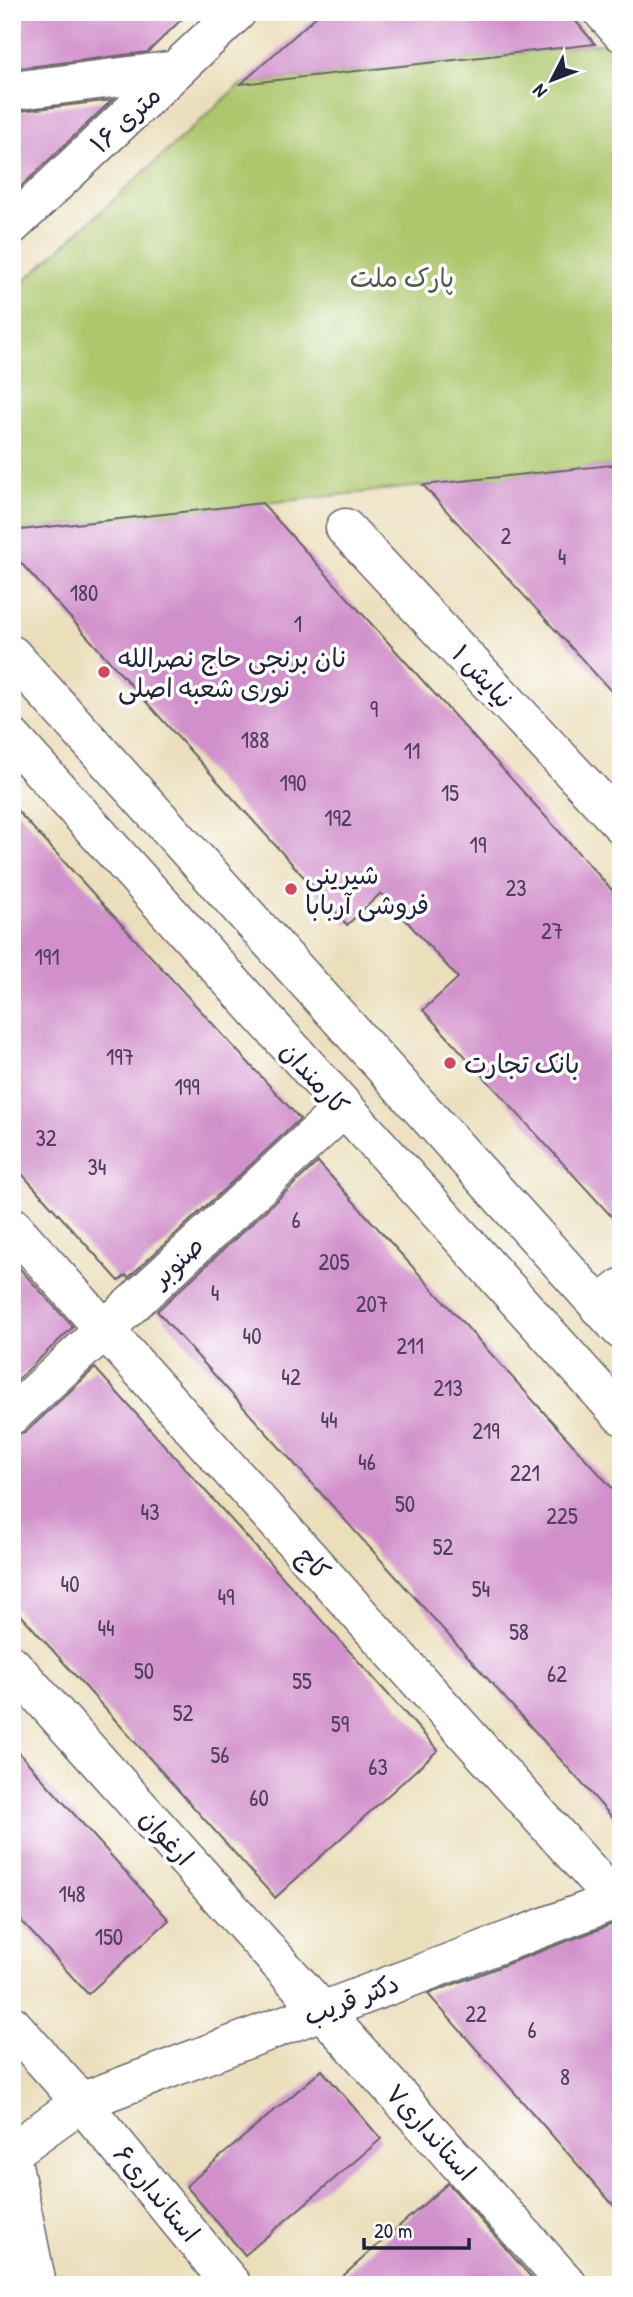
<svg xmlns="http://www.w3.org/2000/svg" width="633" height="2297" font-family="'Patrick Hand','Playpen Sans Arabic',sans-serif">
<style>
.green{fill:#adc76d;stroke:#687454;stroke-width:2}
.building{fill:#d190cb}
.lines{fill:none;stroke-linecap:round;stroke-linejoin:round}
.street-casing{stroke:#686468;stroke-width:41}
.secondary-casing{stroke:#686468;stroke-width:41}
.street{stroke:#fff;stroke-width:38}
.secondary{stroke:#fff;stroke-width:38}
.poi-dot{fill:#d1495b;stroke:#fff;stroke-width:2.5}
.labels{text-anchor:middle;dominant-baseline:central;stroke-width:7;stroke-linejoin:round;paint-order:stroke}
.number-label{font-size:23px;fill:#4e3e5f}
.street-label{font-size:26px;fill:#22223b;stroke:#fff}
.park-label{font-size:26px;fill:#535c4c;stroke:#fff}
.poi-label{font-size:26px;fill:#22223b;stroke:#fff;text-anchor:start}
</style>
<rect width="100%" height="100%" fill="#fff"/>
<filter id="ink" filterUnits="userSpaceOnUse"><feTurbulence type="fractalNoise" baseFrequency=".0143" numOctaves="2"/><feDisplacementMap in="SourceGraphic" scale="14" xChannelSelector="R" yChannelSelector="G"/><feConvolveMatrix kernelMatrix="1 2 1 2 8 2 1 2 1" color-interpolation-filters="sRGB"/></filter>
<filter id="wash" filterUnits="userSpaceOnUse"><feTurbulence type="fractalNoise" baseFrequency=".00686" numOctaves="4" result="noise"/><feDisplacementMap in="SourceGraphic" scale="28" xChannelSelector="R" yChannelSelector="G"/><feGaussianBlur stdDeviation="1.57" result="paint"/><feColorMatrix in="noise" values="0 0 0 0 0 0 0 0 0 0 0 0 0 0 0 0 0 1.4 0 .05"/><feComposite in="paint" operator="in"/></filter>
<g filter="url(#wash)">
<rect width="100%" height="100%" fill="#ebdebb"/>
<path class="green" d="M621 41V464L12 531V292L241 84Z"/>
<g id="blocks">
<path class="building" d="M12 12H189L148 52 12 69Z
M321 12H568L595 44 241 84Z
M112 100 12 195V112Z
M621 464V702L423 485Z
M262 503 621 900V1227L423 1010 458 978 381 893 347 925 12 553V531Z
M12 805 300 1119 128 1278 126 1275 119 1281 12 1163Z
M318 1162 621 1498V1827L157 1311Z
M12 1260 73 1327 12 1385Z
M95 1368 438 1750 275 1898 12 1605V1436L27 1431Z
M12 1745 169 1920 88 1994 12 1911Z
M621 1921V2214L428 1994Z
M322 2070 381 2139 245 2255 186 2186Z
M448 2183 538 2285H333L371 2251Z"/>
</g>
</g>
<g filter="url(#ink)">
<use href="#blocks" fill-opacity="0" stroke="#686468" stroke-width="2"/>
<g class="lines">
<g class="street-casing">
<path id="street" d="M603 12 621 32
M12 91 176 70
M12 225 237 12
M345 528 621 824
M12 1226 615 1900
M599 1307 621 1288
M12 1415 343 1109
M12 1665 568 2285
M81 2102 232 2285"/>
</g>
<g class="secondary-casing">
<path id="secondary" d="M12 655 621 1330
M12 738 621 1415
M12 2025 81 2102 12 2152
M81 2102 621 1898
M12 2160 37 2285"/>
</g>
<use href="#street" class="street"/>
<use href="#secondary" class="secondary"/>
</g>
</g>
<g class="poi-dot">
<circle cx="104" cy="672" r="7"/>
<circle cx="291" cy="889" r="7"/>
<circle cx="450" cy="1063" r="7"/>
</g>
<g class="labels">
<g class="number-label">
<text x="506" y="535">2</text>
<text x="562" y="556">4</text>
<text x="84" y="592">180</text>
<text x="298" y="623">1</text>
<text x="374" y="708">9</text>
<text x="255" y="739">188</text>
<text x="412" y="750">11</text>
<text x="293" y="782">190</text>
<text x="450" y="792">15</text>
<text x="338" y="817">192</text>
<text x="478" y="844">19</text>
<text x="516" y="887">23</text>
<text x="552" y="930">27</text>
<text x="47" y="956">191</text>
<text x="120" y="1056">197</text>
<text x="187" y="1086">199</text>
<text x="46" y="1137">32</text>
<text x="97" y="1166">34</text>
<text x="296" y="1219">6</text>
<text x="334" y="1261">205</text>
<text x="215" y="1292">4</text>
<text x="372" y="1303">207</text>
<text x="252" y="1335">40</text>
<text x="410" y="1345">211</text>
<text x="291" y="1376">42</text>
<text x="448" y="1387">213</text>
<text x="329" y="1419">44</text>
<text x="486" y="1430">219</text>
<text x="367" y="1461">46</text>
<text x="525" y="1472">221</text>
<text x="405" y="1503">50</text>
<text x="150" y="1511">43</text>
<text x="562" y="1515">225</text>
<text x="443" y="1546">52</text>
<text x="70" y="1583">40</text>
<text x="481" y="1588">54</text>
<text x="226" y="1596">49</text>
<text x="106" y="1627">44</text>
<text x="519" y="1631">58</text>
<text x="144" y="1670">50</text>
<text x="557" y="1673">62</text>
<text x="302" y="1680">55</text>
<text x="183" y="1712">52</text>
<text x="340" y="1723">59</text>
<text x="220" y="1754">56</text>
<text x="378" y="1766">63</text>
<text x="259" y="1797">60</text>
<text x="72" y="1893">148</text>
<text x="109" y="1936">150</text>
<text x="476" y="2013">22</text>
<text x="532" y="2029">6</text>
<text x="565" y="2076">8</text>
</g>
<g class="street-label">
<text transform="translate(125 119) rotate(-43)">۱۶ متری</text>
<text transform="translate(483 676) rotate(47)">نیایش ۱</text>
<text transform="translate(315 1078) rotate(48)">کارمندان</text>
<text transform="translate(177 1261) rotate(-43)">صنوبر</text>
<text transform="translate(314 1563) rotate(48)">کاج</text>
<text transform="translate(167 1837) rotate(48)">ارغوان</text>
<text transform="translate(351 1999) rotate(-21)">دکتر قریب</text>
<text transform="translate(431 2132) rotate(48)">استانداری۷</text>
<text transform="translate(157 2193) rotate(50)">استانداری۶</text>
</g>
<g class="park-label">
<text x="402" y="277">پارک ملت</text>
</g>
<g class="poi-label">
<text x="118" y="657">نان برنجی حاج نصرالله<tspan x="118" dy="30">نوری شعبه اصلی</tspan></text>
<text x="305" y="874">شیرینی<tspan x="305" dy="30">فروشی آربابا</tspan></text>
<text x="464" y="1063">بانک تجارت</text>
</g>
</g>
<rect width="633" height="2297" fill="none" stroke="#fff" stroke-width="42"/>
<g transform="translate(552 80) rotate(228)" stroke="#ffffff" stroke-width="5" paint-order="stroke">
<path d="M0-5L12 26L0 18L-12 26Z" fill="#22223b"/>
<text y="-10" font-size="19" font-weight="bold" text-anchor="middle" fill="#22223b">N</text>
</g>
<path d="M364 2238v10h105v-10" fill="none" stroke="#22223b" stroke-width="3.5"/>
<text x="374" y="2238" font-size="21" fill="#22223b" stroke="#ffffff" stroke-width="5" paint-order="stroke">20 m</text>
</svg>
